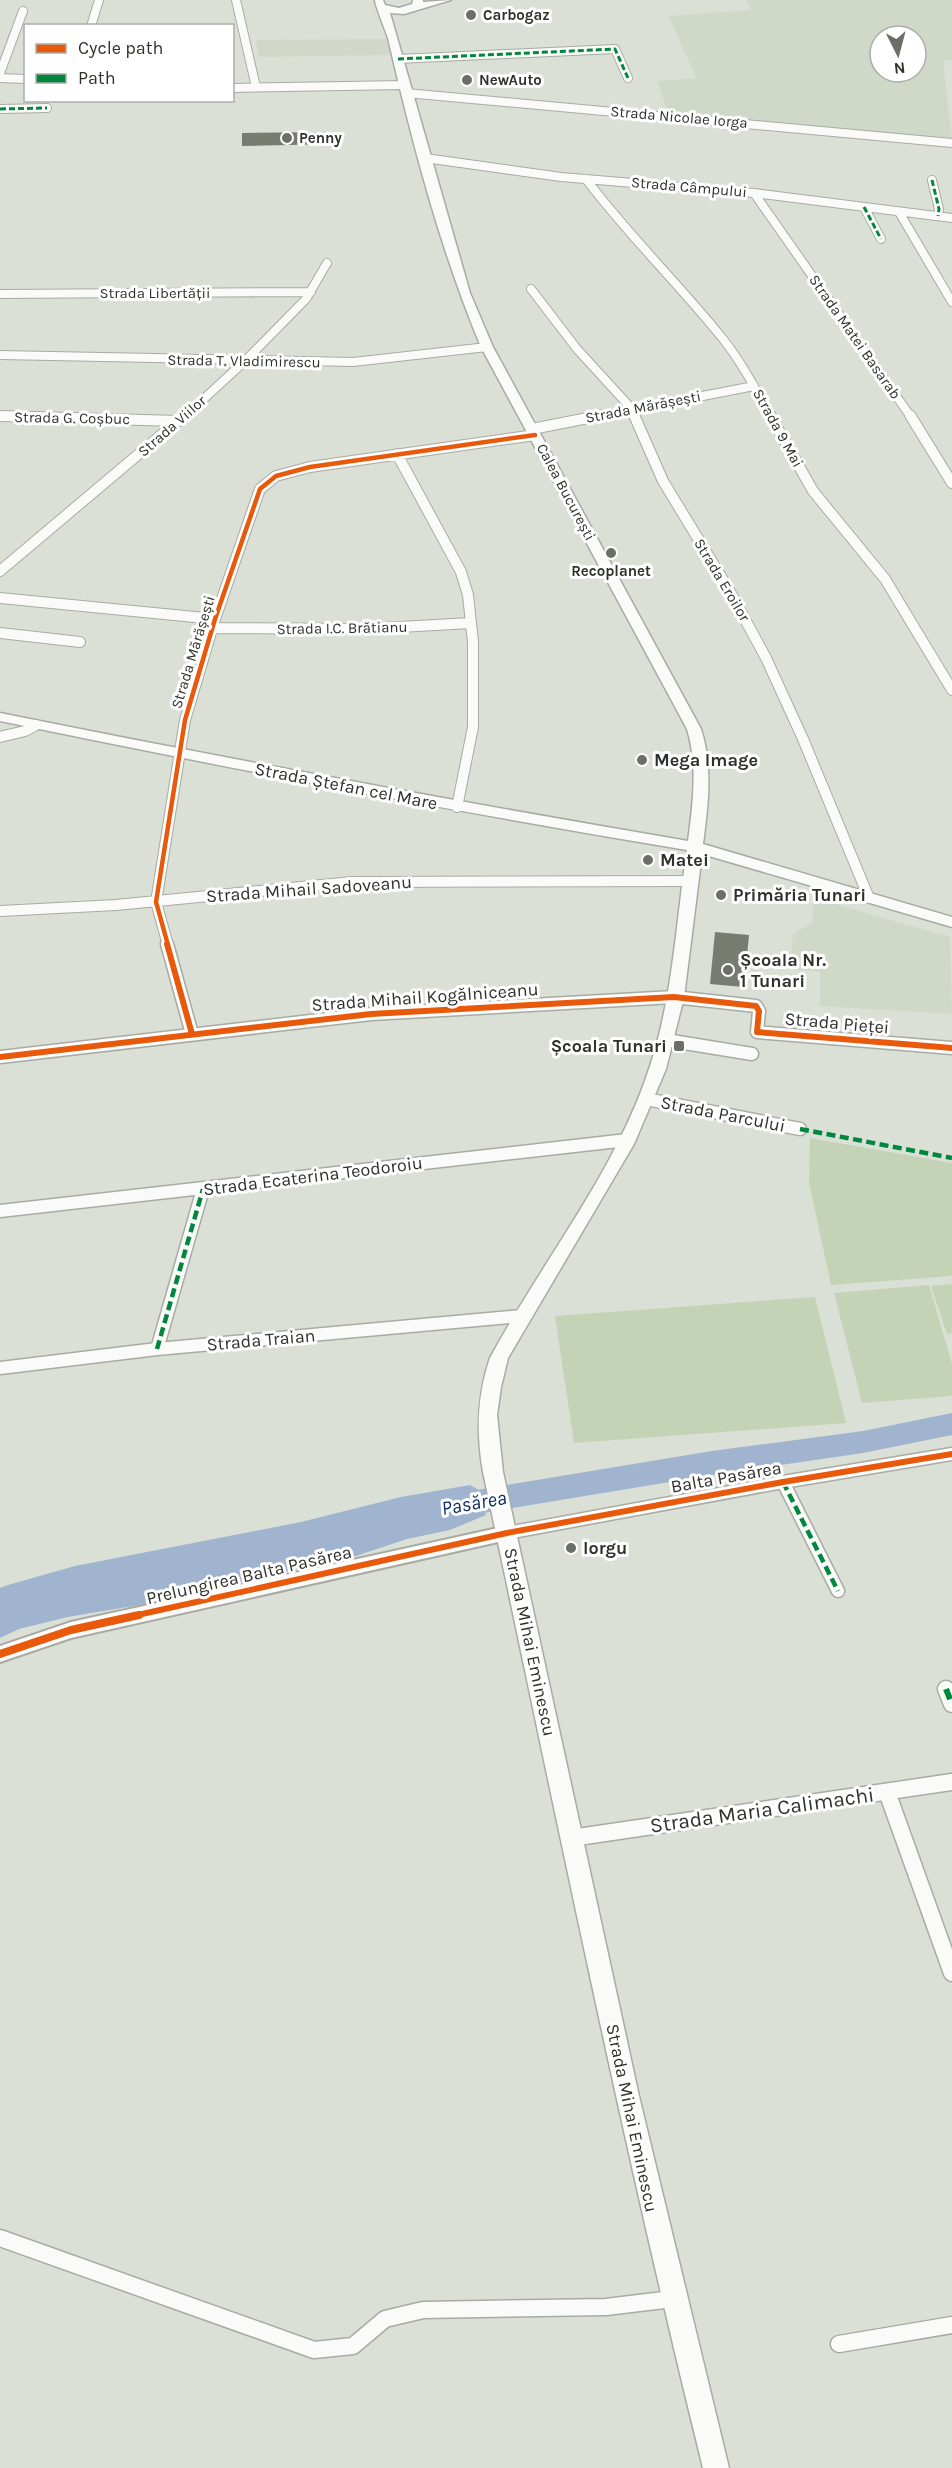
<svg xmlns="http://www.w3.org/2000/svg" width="952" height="2468" font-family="Karla,sans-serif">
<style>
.built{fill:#d0d9c7;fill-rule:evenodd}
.green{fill:#c4d3b6}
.water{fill:#a0b4cf}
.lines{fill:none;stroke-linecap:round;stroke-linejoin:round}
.river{fill:#a0b4cf;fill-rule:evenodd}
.building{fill:#777c70}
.minor-far3-casing{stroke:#a8aba4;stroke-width:10}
.minor-far2-casing{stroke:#a8aba4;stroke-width:12}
.minor-far1-casing{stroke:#a8aba4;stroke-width:15}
.minor-casing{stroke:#a8aba4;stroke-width:19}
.tertiary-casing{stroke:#a8aba4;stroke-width:4}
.secondary-casing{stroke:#a8aba4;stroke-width:3}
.minor-far3{stroke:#fafaf9;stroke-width:8}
.minor-far2{stroke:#fafaf9;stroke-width:10}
.minor-far1{stroke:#fafaf9;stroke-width:12}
.minor{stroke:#fafaf9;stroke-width:16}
.tertiary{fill:#fafaf9;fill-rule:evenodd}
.secondary{fill:#fafaf9;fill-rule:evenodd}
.quiet-far2{stroke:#00873e;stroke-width:3;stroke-dasharray:6 3;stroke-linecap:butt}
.quiet-far1{stroke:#00873e;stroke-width:4.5;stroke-dasharray:9 4.5;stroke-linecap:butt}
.quiet{stroke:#00873e;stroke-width:6;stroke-dasharray:11 6;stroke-linecap:butt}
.cycleway-far2-casing{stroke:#fff;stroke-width:8}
.cycleway-far1-casing{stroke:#fff;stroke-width:10}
.cycleway-casing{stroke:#fff;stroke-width:11}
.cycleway-far2{stroke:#e8590c;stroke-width:4.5}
.cycleway-far1{stroke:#e8590c;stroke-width:6}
.cycleway{stroke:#e8590c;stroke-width:8}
.poi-dot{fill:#6b6f67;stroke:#fff;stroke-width:2}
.labels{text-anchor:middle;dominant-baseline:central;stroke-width:6;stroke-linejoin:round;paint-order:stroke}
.far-poi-label{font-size:15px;font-weight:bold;fill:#2f322b;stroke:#fff;text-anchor:start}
.far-street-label{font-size:15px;fill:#2f322b;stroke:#fff}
.poi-label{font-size:18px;font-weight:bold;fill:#2f322b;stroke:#fff;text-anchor:start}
.street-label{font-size:18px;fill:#2f322b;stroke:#fff}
.water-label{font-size:20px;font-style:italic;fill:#0d2e63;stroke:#fff}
.near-street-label{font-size:21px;fill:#2f322b;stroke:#fff}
</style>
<rect width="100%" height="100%" fill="#dbe0d6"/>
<path class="built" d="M747 0H952V60L943 61 952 139 668 112 657 81 696 78 669 16 751 10ZM880 36H916V72H880Z
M387 39 390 55 259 57 256 40Z
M814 898 950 937 952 1014 820 1006V972L790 969 793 934 812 923Z"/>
<path class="green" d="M810 1138 952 1163V1276L831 1285 809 1182Z
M952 1284V1333L947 1334 931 1286Z
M929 1285 952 1364V1396L862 1403 834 1293Z
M815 1297 846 1423 574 1443 555 1316Z"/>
<path class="water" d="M470 1485 479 1490 486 1515 450 1530 407 1539 356 1556 139 1605 68 1617 19 1629 0 1638V1588L8 1585 75 1566 301 1522 401 1497Z"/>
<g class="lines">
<path class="river" d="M952 1413V1435L863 1453 712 1475 447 1519 437 1515 432 1507 437 1499 447 1495 712 1451 863 1431Z"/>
</g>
<path class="building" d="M333 132V144L242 146V133Z
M715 932 749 935 744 987 710 984Z"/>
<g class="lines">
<g class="minor-far3-casing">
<path id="minor-far3" d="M236 0 256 87
M91 26 99 0
M398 59 615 49 628 78
M0 73 23 11
M0 78 26 79
M232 88 404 85
M406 93 952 143
M0 109 47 108
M425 158 561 177 754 193 952 218
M586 179C628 235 679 284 723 339 742 363 756 390 771 417
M932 180 939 209 938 216
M754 193 911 417
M864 207 881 239
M899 212 952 302
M531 289 577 349 631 408 635 417
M0 294 311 292
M0 355 353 362 487 347
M0 416 28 417
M184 417 245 361 306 299 327 263
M595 417 754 386"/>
</g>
<g class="minor-far2-casing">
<path id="minor-far2" d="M634 415 663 481 728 588 766 658 803 739 869 898
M770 415 813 491 885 579 952 690
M910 415 952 483
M0 416 179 421
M532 429 603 415
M397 454 461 572 468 595 473 642V727L457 807
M0 571 185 415
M0 598 215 619
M213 628 364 629 471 623
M0 633 80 642
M0 737 25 731 36 725
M0 911 116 905 352 882 690 881
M168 945 156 902 185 720 215 619 260 489 276 476 310 467 535 435"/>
</g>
<g class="minor-far1-casing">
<path id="minor-far1" d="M167 944 192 1034
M666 1040 752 1054
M0 1057 371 1014 674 997 756 1006 759 1011 757 1032 952 1048
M646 1099 800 1129
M0 1211 627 1140
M157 1349 203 1189
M0 1368 157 1349 522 1316
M783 1482 838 1591
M507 1533 783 1482 952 1454"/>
</g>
<g class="minor-casing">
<path id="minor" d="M946 1689 952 1704
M887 1792 952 1973
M571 1838 952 1782
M0 2238 314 2350 353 2346 385 2319 423 2310 606 2307 672 2299
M839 2344 952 2325"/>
</g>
<g class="tertiary-casing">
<path id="tertiary" d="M507 1526 513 1528 516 1533 513 1538 507 1540 71 1638 0 1662V1646L71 1622Z"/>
</g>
<g class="secondary-casing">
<path id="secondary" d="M375 0H383L385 5 399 8 412 4 413 0H423V2L451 0 404 14 390 13 470 293 493 347 701 729C713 766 708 807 703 844L952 917V927L702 854 684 997 666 1069 634 1144 508 1358 501 1387 497 1415 503 1472 639 2096 729 2468H703C621 2138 554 1805 483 1472 476 1432 477 1396 490 1358 542 1261 616 1172 650 1066 673 997 676 922 687 850 457 812 228 768 0 721V713C229 759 458 802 688 841 693 804 698 765 687 729L481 347C440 249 412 142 388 38 385 29 375 5 375 0Z"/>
</g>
<use href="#minor-far3" class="minor-far3"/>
<use href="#minor-far2" class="minor-far2"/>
<use href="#minor-far1" class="minor-far1"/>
<use href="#minor" class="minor"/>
<use href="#tertiary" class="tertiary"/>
<use href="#secondary" class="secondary"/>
<path class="quiet-far2" d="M398 59 615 49 628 78
M0 109 47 108
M932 180 939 209 938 216
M864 207 881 239"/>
<path class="quiet-far1" d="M800 1129 952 1158
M157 1349 203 1189
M783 1482 838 1591"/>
<path class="quiet" d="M946 1689 952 1704"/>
<g class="cycleway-far2-casing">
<path id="cycleway-far2" d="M168 945 156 902 185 720 215 619 260 489 276 476 310 467 535 435"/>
</g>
<g class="cycleway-far1-casing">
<path id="cycleway-far1" d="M167 944 192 1034
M0 1057 371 1014 674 997 756 1006 759 1011 757 1032 952 1048
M133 1616 507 1533 783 1482 952 1454"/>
</g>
<g class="cycleway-casing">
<path id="cycleway" d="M0 1654 71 1630 139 1615"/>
</g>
<use href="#cycleway-far2" class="cycleway-far2"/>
<use href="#cycleway-far1" class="cycleway-far1"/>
<use href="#cycleway" class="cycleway"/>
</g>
<g class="poi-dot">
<circle cx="471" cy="15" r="6"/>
<circle cx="467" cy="80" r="6"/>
<circle cx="287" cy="138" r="6"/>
<circle cx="611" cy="553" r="6"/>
<circle cx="642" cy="760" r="6"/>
<circle cx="648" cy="860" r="6"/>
<circle cx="721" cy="895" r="6"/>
<circle cx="728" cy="970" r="6"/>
<rect x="673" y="1040" width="12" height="12" rx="3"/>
<circle cx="571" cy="1548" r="6"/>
</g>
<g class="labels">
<g class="far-poi-label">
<text x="483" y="15">Carbogaz</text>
<text x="479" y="80">NewAuto</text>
<text x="299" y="138">Penny</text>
<text x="611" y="571" text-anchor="middle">Recoplanet</text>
</g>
<g class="far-street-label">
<text transform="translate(679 117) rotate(5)">Strada Nicolae Iorga</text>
<text transform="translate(689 187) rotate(5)">Strada Câmpului</text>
<text x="155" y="293">Strada Libertății</text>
<text transform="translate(855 337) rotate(55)">Strada Matei Basarab</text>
<text transform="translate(244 361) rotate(1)">Strada T. Vladimirescu</text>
<text transform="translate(643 407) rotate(-11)">Strada Mărășești</text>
<text transform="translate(72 418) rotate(1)">Strada G. Coșbuc</text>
<text transform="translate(172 426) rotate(-41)">Strada Viilor</text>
<text transform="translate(778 428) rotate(61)">Strada 9 Mai</text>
<text transform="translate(566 492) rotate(62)">Calea București</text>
<text transform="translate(722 580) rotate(59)">Strada Eroilor</text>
<text transform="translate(342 628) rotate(-1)">Strada I.C. Brătianu</text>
<text transform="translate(193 652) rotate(-73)">Strada Mărășești</text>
</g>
<g class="poi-label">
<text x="654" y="760">Mega Image</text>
<text x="660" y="860">Matei</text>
<text x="733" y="895">Primăria Tunari</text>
<text x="740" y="960">Școala Nr.<tspan x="740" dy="21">1 Tunari</tspan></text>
<text x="667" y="1046" text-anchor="end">Școala Tunari</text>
<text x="583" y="1548">Iorgu</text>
</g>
<g class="street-label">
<text transform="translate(346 786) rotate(11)">Strada Ștefan cel Mare</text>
<text transform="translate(309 889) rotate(-4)">Strada Mihail Sadoveanu</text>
<text transform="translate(425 997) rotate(-4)">Strada Mihail Kogălniceanu</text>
<text transform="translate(837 1023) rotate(5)">Strada Pieței</text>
<text transform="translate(723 1114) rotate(11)">Strada Parcului</text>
<text transform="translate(313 1176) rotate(-7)">Strada Ecaterina Teodoroiu</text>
<text transform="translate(261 1340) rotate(-5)">Strada Traian</text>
<text transform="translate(726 1477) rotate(-10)">Balta Pasărea</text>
<text transform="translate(249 1575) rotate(-13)">Prelungirea Balta Pasărea</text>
<text transform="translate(530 1642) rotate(78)">Strada Mihai Eminescu</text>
<text transform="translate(632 2118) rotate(78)">Strada Mihai Eminescu</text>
</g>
<g class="water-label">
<text transform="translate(474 1503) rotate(-10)">Pasărea</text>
</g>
<g class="near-street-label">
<text transform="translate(762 1810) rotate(-8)">Strada Maria Calimachi</text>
</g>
</g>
<rect x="24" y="24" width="210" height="78" fill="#ffffff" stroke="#acadaa" stroke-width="1.5"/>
<rect x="36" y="44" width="30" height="9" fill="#e8590c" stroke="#acadaa" stroke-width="1.5"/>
<text x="78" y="54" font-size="18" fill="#2f322b">Cycle path</text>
<rect x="36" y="74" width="30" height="9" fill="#00873e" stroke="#acadaa" stroke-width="1.5"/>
<text x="78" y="84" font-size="18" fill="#2f322b">Path</text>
<g transform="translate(898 54) rotate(174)"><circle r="28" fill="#ffffff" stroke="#acadaa" stroke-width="1.5"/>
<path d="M0-4.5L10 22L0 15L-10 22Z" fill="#6b6f67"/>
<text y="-9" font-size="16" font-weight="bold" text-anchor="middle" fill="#2f322b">N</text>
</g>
</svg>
